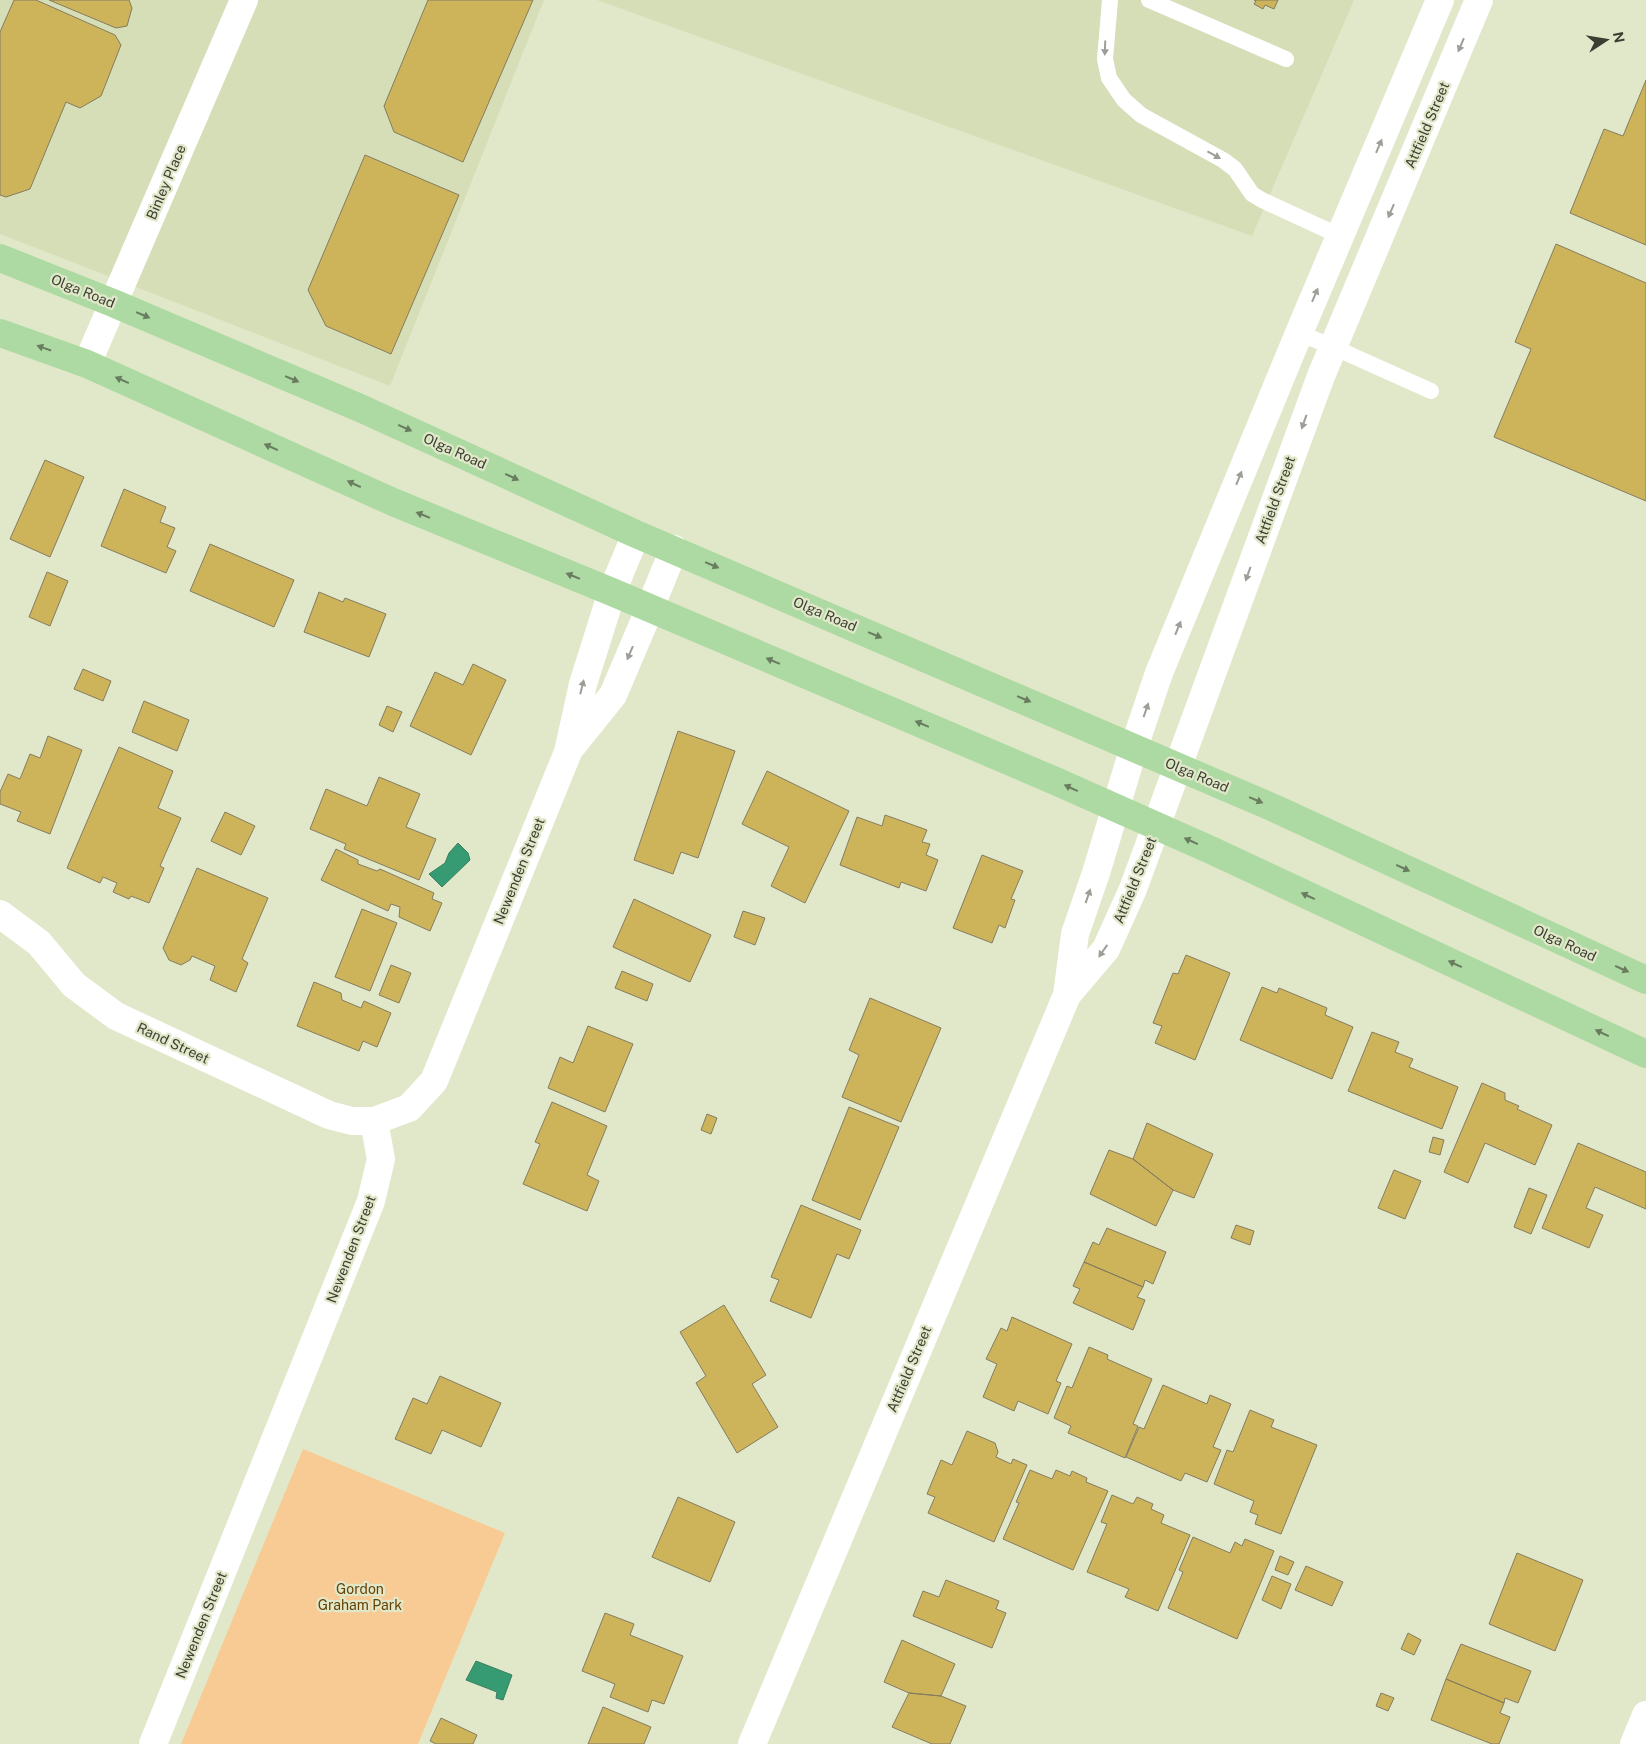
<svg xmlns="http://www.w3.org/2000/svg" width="1646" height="1744" font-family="'Public Sans',sans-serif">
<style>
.built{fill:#d6deb8}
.green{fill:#f8ca94}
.water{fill:#369b72;stroke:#387f5f}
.building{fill:#cdb45b;stroke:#847c60}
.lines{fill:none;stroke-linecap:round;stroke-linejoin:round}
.service{stroke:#fff;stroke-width:16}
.minor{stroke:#fff;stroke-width:28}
.tertiary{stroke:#fff;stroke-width:28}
.primary{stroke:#addaa2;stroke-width:28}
.oneway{fill:#9e9e98}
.oneway2{fill:#697c5f}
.labels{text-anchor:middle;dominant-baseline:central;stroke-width:4.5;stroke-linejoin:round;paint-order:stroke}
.street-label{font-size:14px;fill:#3c3e32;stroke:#e1e8c9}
.park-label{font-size:14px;fill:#674104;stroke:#e1e8c9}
</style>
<rect width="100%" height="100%" fill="#e1e8c9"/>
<path class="built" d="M0 0H544L390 386 0 234Z
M597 0H1354L1252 236Z"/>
<path class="green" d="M303 1449 505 1533 418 1744H181Z"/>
<path class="water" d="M458 843 468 853 470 860 442 887 429 874 445 863 449 853Z
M476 1661 512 1675 503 1700 496 1698 497 1692 466 1680Z"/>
<path class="building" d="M14 0H36L115 35 121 45 101 96 80 108 66 102 30 189 6 197 0 195V32Z
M49 0H129L132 8 127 26 116 28Z
M428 0H533L463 162 394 132 384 106Z
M1254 0H1278L1274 9 1265 5 1263 9 1254 4 1256 1Z
M1646 80V245L1570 213 1604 129 1623 136Z
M365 155 459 195 391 354 326 326 308 290Z
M1556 244 1646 283V501L1494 437 1531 349 1515 342Z
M45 460 84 477 50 557 10 539Z
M124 489 166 507 160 522 175 528 167 547 176 551 166 573 101 546Z
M210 544 294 580 274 627 190 591Z
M47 572 68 581 50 626 29 617Z
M319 592 343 602 345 598 386 614 369 657 304 632Z
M473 664 506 680 471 755 410 726 435 672 463 685Z
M83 669 111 681 103 701 74 689Z
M144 701 189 720 177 751 132 732Z
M387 706 402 712 393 732 379 725Z
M678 731 735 751 698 858 681 852 673 874 634 860Z
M48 736 82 750 50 834 17 821 21 812 0 804V792L8 774 20 779 30 754 40 758Z
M119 747 173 771 158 808 181 818 160 866 164 868 149 903 131 896 129 899 113 892 117 883 103 877 100 883 67 868Z
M767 771 849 811 805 903 771 886 789 847 742 824Z
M379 777 420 794 406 827 436 839 419 880 344 849 346 844 310 829 326 789 367 806Z
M225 812 255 826 241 855 211 841Z
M885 815 927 830 922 842 930 844 926 855 938 860 926 891 901 882 899 888 840 865 857 817 882 826Z
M336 849 358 860V864L377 871 380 869 434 893 432 899 442 903 430 931 399 917 400 907 391 904 388 911 321 880Z
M982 855 1023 871 1011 899 1015 900 1005 928 999 925 992 943 953 928Z
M197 868 268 898 242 959 248 963 236 992 210 980 215 966 192 956 190 960 181 965 169 960 163 948Z
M634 899 711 935 690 982 613 947Z
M362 909 397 923 370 991 335 977Z
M743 911 765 918 755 945 734 937Z
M1186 955 1230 973 1195 1060 1155 1043 1162 1026 1153 1023 1173 973 1178 974Z
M391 965 411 973 399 1003 379 995Z
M622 971 653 984 647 1001 615 988Z
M314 982 341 993 342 1000 361 1008 364 1001 391 1013 377 1047 363 1041 359 1051 297 1026Z
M1262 987 1277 993 1279 988 1327 1008 1325 1015 1353 1027 1332 1079 1240 1040Z
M870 998 941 1028 901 1122 842 1097 859 1055 849 1050Z
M588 1026 633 1044 605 1112 548 1088 560 1057 573 1063Z
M1372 1032 1399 1042 1395 1052 1413 1059 1409 1067 1458 1087 1442 1129 1348 1091Z
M1482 1083 1505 1093V1100L1519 1106 1517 1109 1552 1125 1535 1165 1485 1143 1468 1183 1444 1172Z
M552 1102 607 1126 587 1175 599 1181 587 1211 523 1184 540 1144 535 1142Z
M849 1107 899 1127 860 1220 812 1200Z
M707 1114 717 1118 711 1134 701 1130Z
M1147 1123 1213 1154 1194 1198 1173 1190 1133 1159Z
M1433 1137 1444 1140 1440 1155 1429 1152Z
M1578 1143 1646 1172V1209L1595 1187 1586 1208 1603 1215 1589 1248 1542 1228Z
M1109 1150 1133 1159 1173 1190 1156 1226 1090 1194Z
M1394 1170 1421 1181 1405 1219 1378 1208Z
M1529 1188 1547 1195 1531 1234 1514 1227Z
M801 1205 861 1230 849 1259 837 1254 811 1318 770 1301 779 1280 771 1277Z
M1236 1225 1254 1231 1250 1245 1231 1238Z
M1107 1228 1166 1252 1153 1284 1145 1280 1143 1287 1084 1262 1093 1242 1099 1245Z
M1084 1262 1143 1287 1137 1297 1145 1300 1133 1330 1073 1303 1080 1289 1073 1286Z
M724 1305 766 1375 752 1384 778 1427 737 1453 696 1383 706 1376 680 1332Z
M1012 1317 1072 1344 1056 1381 1061 1383 1048 1414 1018 1401 1014 1411 983 1397 997 1364 986 1359 1001 1328 1007 1331Z
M1089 1347 1108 1355 1107 1359 1152 1379 1133 1424 1138 1426 1125 1458 1068 1433 1071 1426 1054 1418 1067 1386 1072 1388Z
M440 1376 501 1403 481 1447 442 1430 431 1454 395 1439 413 1398 427 1404Z
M1163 1385 1207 1404 1210 1395 1231 1404 1213 1447 1221 1450 1207 1482 1185 1473 1181 1481 1126 1457 1139 1427 1144 1429Z
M1250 1410 1274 1420 1271 1427 1317 1445 1281 1534 1255 1524 1258 1515 1250 1512 1254 1501 1214 1484 1227 1450 1233 1452Z
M967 1431 995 1443 998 1452 996 1457 1011 1464 1013 1459 1027 1465 994 1542 928 1513 935 1497 927 1494 941 1460 952 1465Z
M1030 1470 1052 1479 1056 1470 1070 1476 1072 1471 1087 1478 1086 1482 1108 1491 1073 1570 1003 1539 1019 1503 1016 1502Z
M1112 1495 1133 1504 1137 1497 1153 1504 1151 1509 1164 1515 1161 1523 1190 1535 1158 1611 1125 1597 1129 1589 1087 1572 1107 1524 1101 1522Z
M678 1497 735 1522 710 1582 652 1557Z
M1193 1537 1230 1553 1235 1542 1242 1546 1245 1539 1274 1551 1237 1639 1168 1608 1183 1572 1179 1570Z
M1517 1553 1583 1580 1555 1651 1489 1624Z
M1280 1556 1294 1562 1288 1575 1275 1570Z
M1306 1566 1343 1582 1332 1606 1295 1590Z
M1272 1576 1291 1584 1281 1609 1262 1600Z
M946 1580 999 1601 996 1609 1006 1613 992 1648 913 1616 923 1591 939 1597Z
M605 1613 634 1624 630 1635 683 1656 664 1704 652 1700 648 1712 610 1697 615 1684 582 1671Z
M1408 1633 1421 1640 1414 1655 1401 1649Z
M902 1640 955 1664 941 1696 909 1693 884 1682Z
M1461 1644 1531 1671 1518 1703 1505 1698 1504 1703 1446 1679Z
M1446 1679 1504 1703 1500 1713 1510 1717 1499 1744H1492L1431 1720Z
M909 1693 941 1696 966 1706 950 1744H932L892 1727Z
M1381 1693 1394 1698 1388 1711 1376 1706Z
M603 1707 651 1727 644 1744H588Z
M441 1718 477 1735 473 1744H436L430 1741Z"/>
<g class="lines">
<path class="service" d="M1110 0 1105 59 1109 78 1124 100 1141 115 1223 160 1235 169 1252 194 1262 200 1340 236
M1149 0 1286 59
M1299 333 1333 347 1431 391"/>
<path class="minor" d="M87 364 244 0
M572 746 613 695 650 608 674 549
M0 914 39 943 74 985 116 1016 329 1115 352 1121H374L409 1108 434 1081 568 752 583 684 612 592 636 534
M153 1744 371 1201 381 1159 374 1121
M1634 1744 1646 1715"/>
<path class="tertiary" d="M1067 995 1106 949 1133 889 1321 376 1479 0
M752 1744 1067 995 1075 934 1096 873 1134 747 1159 673 1299 333 1440 0"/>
<path class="primary" d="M0 258 113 303 360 408 636 534 1276 809 1646 980
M0 333 87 364 393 502 612 592 1053 780 1213 851 1646 1054"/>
</g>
<defs><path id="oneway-solid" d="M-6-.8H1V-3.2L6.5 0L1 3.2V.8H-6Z" transform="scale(1.25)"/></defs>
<g class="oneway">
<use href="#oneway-solid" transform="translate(1461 45) rotate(113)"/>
<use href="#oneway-solid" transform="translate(1105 48) rotate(92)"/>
<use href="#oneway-solid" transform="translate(1379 146) rotate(-67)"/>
<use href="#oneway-solid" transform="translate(1214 155) rotate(29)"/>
<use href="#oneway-solid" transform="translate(1391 211) rotate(113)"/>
<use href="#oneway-solid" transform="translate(1315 295) rotate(-67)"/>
<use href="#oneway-solid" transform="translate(1304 422) rotate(110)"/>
<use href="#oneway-solid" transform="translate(1239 478) rotate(-68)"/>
<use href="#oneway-solid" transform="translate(1248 574) rotate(110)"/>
<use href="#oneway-solid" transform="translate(1178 628) rotate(-68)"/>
<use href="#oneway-solid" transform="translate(630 653) rotate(113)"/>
<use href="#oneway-solid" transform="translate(582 687) rotate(-76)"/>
<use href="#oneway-solid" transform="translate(1146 710) rotate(-71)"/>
<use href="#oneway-solid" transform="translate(1088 896) rotate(-71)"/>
<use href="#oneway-solid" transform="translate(1103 951) rotate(125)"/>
</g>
<g class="oneway2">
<use href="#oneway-solid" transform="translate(143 315) rotate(23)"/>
<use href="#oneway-solid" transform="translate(44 348) rotate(-161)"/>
<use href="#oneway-solid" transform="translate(292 379) rotate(23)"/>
<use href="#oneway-solid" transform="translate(122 380) rotate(-156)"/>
<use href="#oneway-solid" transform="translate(405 428) rotate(24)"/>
<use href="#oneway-solid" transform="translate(271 447) rotate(-156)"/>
<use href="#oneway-solid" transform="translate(512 477) rotate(25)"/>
<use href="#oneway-solid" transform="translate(354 484) rotate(-155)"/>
<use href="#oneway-solid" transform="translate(423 515) rotate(-158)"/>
<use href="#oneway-solid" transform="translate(712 565) rotate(23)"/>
<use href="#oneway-solid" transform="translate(573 576) rotate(-158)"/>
<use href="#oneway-solid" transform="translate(875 635) rotate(23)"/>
<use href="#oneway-solid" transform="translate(773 661) rotate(-157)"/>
<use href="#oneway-solid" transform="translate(1024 699) rotate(23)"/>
<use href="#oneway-solid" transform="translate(922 724) rotate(-157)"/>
<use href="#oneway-solid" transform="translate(1071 788) rotate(-155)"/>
<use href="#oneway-solid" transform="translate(1256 800) rotate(23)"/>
<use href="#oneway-solid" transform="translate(1191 841) rotate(-156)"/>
<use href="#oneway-solid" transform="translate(1403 868) rotate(25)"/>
<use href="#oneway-solid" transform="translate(1308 896) rotate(-155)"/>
<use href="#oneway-solid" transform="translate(1455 964) rotate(-155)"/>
<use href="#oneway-solid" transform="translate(1622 969) rotate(24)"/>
<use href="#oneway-solid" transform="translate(1602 1033) rotate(-155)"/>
</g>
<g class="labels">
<g class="street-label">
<text transform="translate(1427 125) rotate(-67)">Attfield Street</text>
<text transform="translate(166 182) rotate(-67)">Binley Place</text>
<text transform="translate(83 291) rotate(22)">Olga Road</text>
<text transform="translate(455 451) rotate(24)">Olga Road</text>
<text transform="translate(1275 500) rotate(-70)">Attfield Street</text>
<text transform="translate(825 614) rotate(23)">Olga Road</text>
<text transform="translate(1197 775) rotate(23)">Olga Road</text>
<text transform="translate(519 871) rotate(-68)">Newenden Street</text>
<text transform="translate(1135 880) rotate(-68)">Attfield Street</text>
<text transform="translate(1565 943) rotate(25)">Olga Road</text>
<text transform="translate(173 1043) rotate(25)">Rand Street</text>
<text transform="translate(351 1249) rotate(-69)">Newenden Street</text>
<text transform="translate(909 1369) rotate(-67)">Attfield Street</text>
<text transform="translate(201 1625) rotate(-68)">Newenden Street</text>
</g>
<g class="park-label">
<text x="360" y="1589">Gordon<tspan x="360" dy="16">Graham Park</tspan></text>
</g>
</g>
<g transform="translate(1606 40) rotate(78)" stroke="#e1e8c9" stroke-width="4" paint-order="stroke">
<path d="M0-4L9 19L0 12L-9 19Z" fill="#3c3e32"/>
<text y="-8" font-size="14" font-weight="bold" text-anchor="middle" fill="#3c3e32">N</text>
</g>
</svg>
